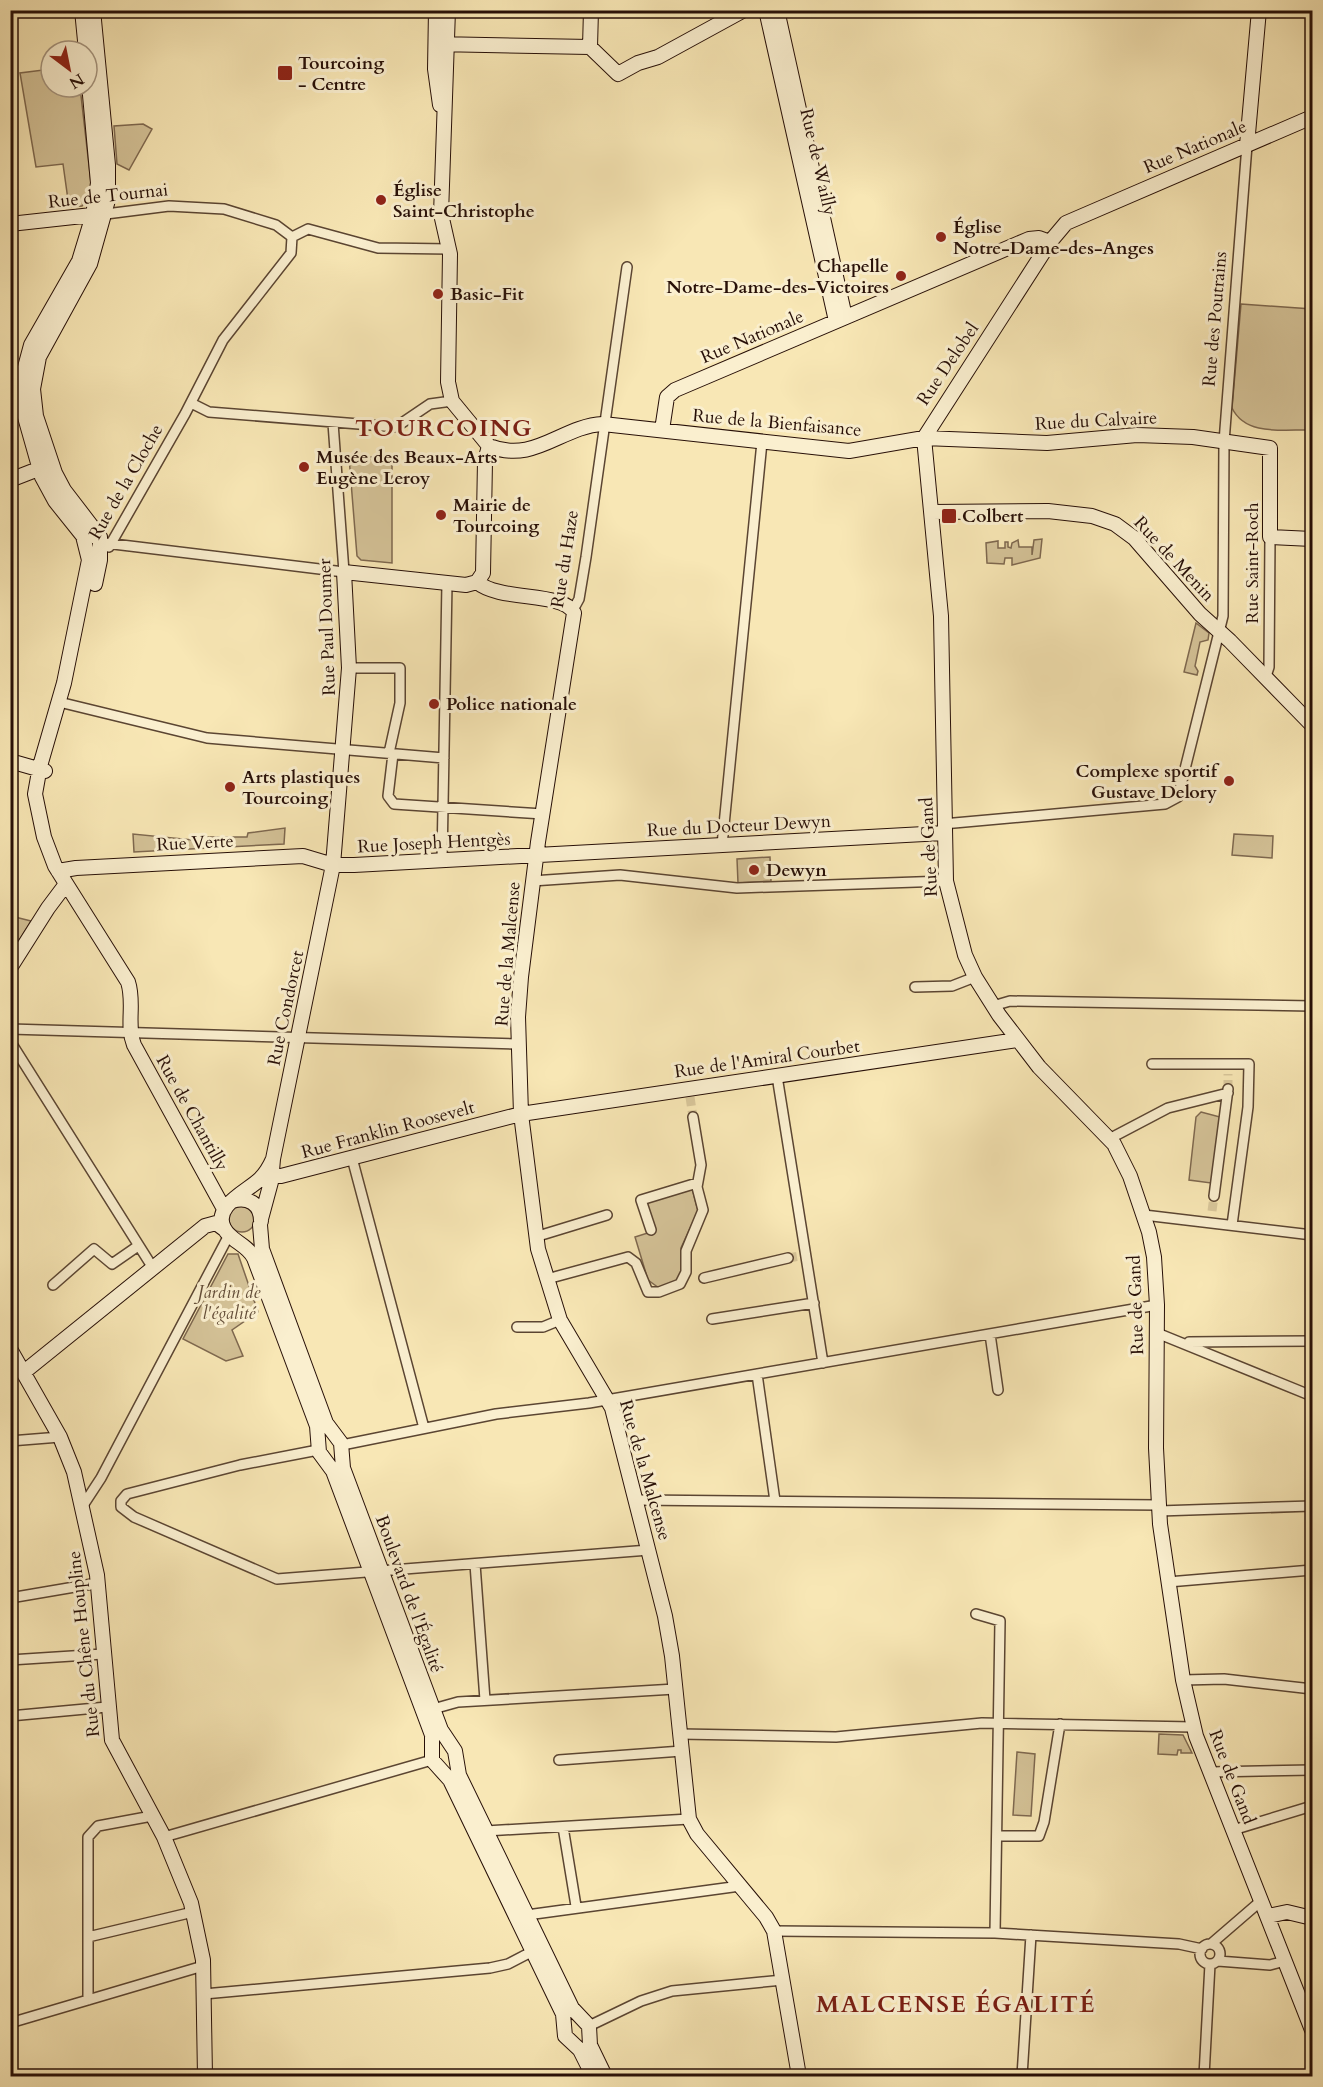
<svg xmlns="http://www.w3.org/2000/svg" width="1323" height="2087" font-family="Cardo,serif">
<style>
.green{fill:#d4c297;stroke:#7e684f;stroke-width:1.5}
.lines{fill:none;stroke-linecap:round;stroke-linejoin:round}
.street-tunnel{stroke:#d9c79b;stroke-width:9;stroke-dasharray:9 4.5;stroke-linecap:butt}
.street-casing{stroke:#5b4532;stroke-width:12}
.secondary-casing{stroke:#270f07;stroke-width:16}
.street{stroke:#faefcf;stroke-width:9}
.secondary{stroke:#faefcf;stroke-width:14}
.poi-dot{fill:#8f2418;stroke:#faefcf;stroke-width:2}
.labels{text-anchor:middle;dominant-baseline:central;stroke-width:6;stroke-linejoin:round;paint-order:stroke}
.poi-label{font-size:18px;font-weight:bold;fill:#270f07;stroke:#faefcf;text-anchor:start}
.street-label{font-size:18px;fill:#270f07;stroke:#faefcf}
.park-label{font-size:18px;font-style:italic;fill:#644e39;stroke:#faefcf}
.district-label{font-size:24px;font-weight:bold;letter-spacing:1.5px;fill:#7a1f14;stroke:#faefcf}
</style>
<rect width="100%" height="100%" fill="#f8e7b5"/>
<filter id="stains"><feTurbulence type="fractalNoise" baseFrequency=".00333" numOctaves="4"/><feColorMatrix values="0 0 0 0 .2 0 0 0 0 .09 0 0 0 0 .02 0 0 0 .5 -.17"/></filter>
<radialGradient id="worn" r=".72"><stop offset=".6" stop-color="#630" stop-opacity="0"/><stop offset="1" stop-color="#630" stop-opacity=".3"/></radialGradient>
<path class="green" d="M51 69V87H80L92 192 82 206 69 207 63 164 36 167 20 73Z
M143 124 152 129 129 170 117 164 114 126Z
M1241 304 1312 309V430C1285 429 1246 437 1232 408Z
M349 457H396L392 464V563L361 560 357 556Z
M1042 539 1040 558 1012 565V558H1005L1004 564 987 563 986 543 998 541V548H1005V542H1008V547L1011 548 1012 543 1018 540 1019 547H1032V555L1034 540Z
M1196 623 1209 633 1208 640 1200 642 1195 666 1198 671 1197 675 1184 672Z
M285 828 284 844 134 852 133 834 203 841V837H247L248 833Z
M1234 834 1273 836 1272 858 1232 855Z
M770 857 771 881 738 883 737 859Z
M11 916 31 921 11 954 10 916Z
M1201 1112 1220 1117 1211 1183 1189 1180 1196 1117Z
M692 1188 698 1211 681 1248V1275L678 1280 659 1288 648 1280 635 1237 654 1231 647 1203Z
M229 1219a13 13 0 1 1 26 0a13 13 0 1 1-26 0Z
M228 1254H238L258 1312 232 1330 243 1356 226 1361 183 1339Z
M1159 1734 1183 1735 1192 1753H1181V1750H1178L1177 1755 1158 1754Z
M1017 1752 1035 1754 1031 1816 1013 1815Z"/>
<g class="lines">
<path class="street-tunnel" d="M1228 1089V1074
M690 1097 693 1117
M1212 1211 1214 1196
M788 1258 800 1256"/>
<g class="street-casing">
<path id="street" d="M106 214 169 206 224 209 276 225 292 237
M292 237 308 229 378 248 450 249
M191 403 209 412 396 427 430 404 452 401
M81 530 92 538 105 543 344 572 333 423
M109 547 185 414 223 340 291 253 292 237
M573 610 579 599 586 557 627 267
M349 668H400V703L389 753
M1266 676 1269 667 1270 537
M59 702 207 738 444 758
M393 754 388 796 394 804 543 814
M943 824 1165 804 1178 797 1223 616 1224 442 1247 145
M722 845 762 442
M442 861 447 583
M532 881 620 875 737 888 946 881
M915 987 952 986 975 977
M993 1006 1010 1001 1312 1006
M10 1029 518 1044
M10 1041 153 1268
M1152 1064H1249L1248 1107 1232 1225
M777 1076 823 1363
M1109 1139 1168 1108 1228 1093
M352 1158 424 1428
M1214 1196 1228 1089
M1144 1215 1312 1235
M651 1230 641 1200 697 1183
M535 1237 607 1215
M704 1278 788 1258
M547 1279 628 1257 636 1263 648 1292H659L680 1284 686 1272V1251L703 1210 697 1187 701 1165 693 1117
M53 1285 94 1249 112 1264 138 1246
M712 1319 814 1303
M517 1327H543L560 1320
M1157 1333 1312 1396
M990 1334 998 1390
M1189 1342 1312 1341
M757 1374 775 1501
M10 1441 60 1437
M342 1445 496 1414 589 1403 1157 1305
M318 1450 240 1465 127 1494 121 1501V1507L134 1517 277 1579 649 1550
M636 1500 1159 1505
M82 1507 101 1478 229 1235
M1159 1511 1312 1506
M475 1564 485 1700
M1168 1582 1312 1570
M10 1598 98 1583
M976 1614 1000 1621 995 1933
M10 1660 103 1654
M1183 1680 1224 1679 1312 1689
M433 1709 458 1702 675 1689
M10 1716 107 1707
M680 1734 836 1737 982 1723 1193 1727
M559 1760 682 1751
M1211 1772 1312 1770
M563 1827 576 1906
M1233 1830 1312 1806
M486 1831 689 1819
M998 1836H1039L1044 1822 1060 1724
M164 1837 432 1760
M527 1915 740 1886
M774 1931 995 1933 1179 1944 1202 1949
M88 1937 193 1912
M1200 1954a10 10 0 1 1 20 0a10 10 0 1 1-20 0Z
M1211 1944 1262 1900
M1218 1961 1270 1965 1285 1961
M204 1994 490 1968 508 1964 533 1951
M88 2000V1837L98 1826 152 1816
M10 2023 203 1966
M589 2026 641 2001 672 1991 783 1980
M1022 2076 1031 1935
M1204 2076 1210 1964"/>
</g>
<g class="secondary-casing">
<path id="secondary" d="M82 10 86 51
M93 10 108 165V200L90 264 39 357 33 389 36 416 55 473 64 490 100 537V560L95 584
M436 10 435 69 440 105
M448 10 441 214 450 254 448 382 452 401 489 446
M766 10 836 321
M777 10 845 317
M436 44 590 47
M590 47 618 74 638 63 658 57 744 10
M590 47 591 10
M87 62 98 183 93 215 79 261 31 345 21 382 23 410 42 477 55 501 83 536 89 560 64 683 40 766 35 794 44 837 55 866 128 982C135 1003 126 1025 134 1045L224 1209
M1312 117 1066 223 1050 242 924 438 941 616 946 881 965 955 975 977 999 1015 1039 1067 1114 1144 1130 1176 1149 1232 1154 1257 1157 1305 1156 1448 1160 1524 1183 1680 1196 1736 1312 2030
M1247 145 1259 10
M10 224 101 214
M662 430 667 397 675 390 1029 239 1039 238 1050 242
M489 446C535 464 561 426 603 424L849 451 924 438 1047 443 1137 435 1193 437 1270 448V537L1312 539
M10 480 46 466
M931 512 1048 511 1092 516 1115 524 1134 538 1200 614 1230 641 1312 725
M477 582C500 602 563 591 574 613L538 842 521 977 518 1017 521 1114 538 1249 560 1320 612 1408 665 1616 672 1656 689 1819 697 1834 766 1917 774 1931 799 2076
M477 582 483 573 485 461 489 446
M10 761 45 771
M58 871 76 868 303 856 333 865H354L943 833
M10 968 48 908 66 884
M273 1159C270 1166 266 1173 260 1179 248 1191 212 1206 224 1228 230 1241 247 1244 254 1258L317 1426 319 1452 333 1471 432 1735V1760L450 1780 563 2014 565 2036 580 2050 593 2076
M266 1176H281L521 1114 1017 1040
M232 1201C248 1196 261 1204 261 1221
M261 1219 271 1182 273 1159 333 865 349 668 344 572 466 585 477 582
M260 1225 262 1249 326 1423 341 1443 343 1468 441 1730 455 1751 459 1775 572 2008 589 2026 590 2045 605 2076
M10 1349 60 1437 74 1472 97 1575 112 1740 164 1837 191 1903 203 1960 205 2076
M24 1372 205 1226 216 1223 224 1229
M1268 1916 1287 1912 1312 1918"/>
</g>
<use href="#street" class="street"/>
<use href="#secondary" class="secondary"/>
</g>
<g class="poi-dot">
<rect x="277" y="65" width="16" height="16" rx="3"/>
<circle cx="381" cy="200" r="6"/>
<circle cx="941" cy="237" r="6"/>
<circle cx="901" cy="276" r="6"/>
<circle cx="438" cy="294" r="6"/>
<circle cx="304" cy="467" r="6"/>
<circle cx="441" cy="515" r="6"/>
<rect x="941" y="508" width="16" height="16" rx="3"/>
<circle cx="434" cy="704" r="6"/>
<circle cx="1229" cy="781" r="6"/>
<circle cx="230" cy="787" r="6"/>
<circle cx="754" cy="870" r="6"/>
</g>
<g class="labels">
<g class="poi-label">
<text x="298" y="63">Tourcoing<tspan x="298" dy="21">- Centre</tspan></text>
<text x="393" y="190">Église<tspan x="393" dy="21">Saint-Christophe</tspan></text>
<text x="953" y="227">Église<tspan x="953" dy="21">Notre-Dame-des-Anges</tspan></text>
<text x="889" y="266" text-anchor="end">Chapelle<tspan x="889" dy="21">Notre-Dame-des-Victoires</tspan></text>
<text x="450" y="294">Basic-Fit</text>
<text x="316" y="457">Musée des Beaux-Arts<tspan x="316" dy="21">Eugène Leroy</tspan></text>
<text x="453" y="505">Mairie de<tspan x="453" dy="21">Tourcoing</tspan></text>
<text x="962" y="516">Colbert</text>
<text x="446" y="704">Police nationale</text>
<text x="1217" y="771" text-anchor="end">Complexe sportif<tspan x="1217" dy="21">Gustave Delory</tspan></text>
<text x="242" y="777">Arts plastiques<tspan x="242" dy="21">Tourcoing</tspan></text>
<text x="766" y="870">Dewyn</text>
</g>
<g class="street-label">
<text transform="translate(1195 147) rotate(-23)">Rue Nationale</text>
<text transform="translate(818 162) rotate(77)">Rue de Wailly</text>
<text transform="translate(108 196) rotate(-6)">Rue de Tournai</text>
<text transform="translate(1215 319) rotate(-85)">Rue des Poutrains</text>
<text transform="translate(752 337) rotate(-23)">Rue Nationale</text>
<text transform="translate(948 364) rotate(-56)">Rue Delobel</text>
<text transform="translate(1096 421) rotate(-3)">Rue du Calvaire</text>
<text transform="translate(777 423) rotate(5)">Rue de la Bienfaisance</text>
<text transform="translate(126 482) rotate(-60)">Rue de la Cloche</text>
<text transform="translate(565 559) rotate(-81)">Rue du Haze</text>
<text transform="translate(1174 559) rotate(47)">Rue de Menin</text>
<text transform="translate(1252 563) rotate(-90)">Rue Saint-Roch</text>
<text transform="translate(327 627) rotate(-92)">Rue Paul Doumer</text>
<text transform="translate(739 826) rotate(-3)">Rue du Docteur Dewyn</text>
<text transform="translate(195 843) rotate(-3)">Rue Verte</text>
<text transform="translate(434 843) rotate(-3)">Rue Joseph Hentgès</text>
<text transform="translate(929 847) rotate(-93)">Rue de Gand</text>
<text transform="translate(508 954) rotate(-85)">Rue de la Malcense</text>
<text transform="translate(286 1008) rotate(-78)">Rue Condorcet</text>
<text transform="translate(767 1059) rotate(-8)">Rue de l'Amiral Courbet</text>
<text transform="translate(192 1113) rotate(61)">Rue de Chantilly</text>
<text transform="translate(388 1130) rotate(-15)">Rue Franklin Roosevelt</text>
<text transform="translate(1136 1305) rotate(-92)">Rue de Gand</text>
<text transform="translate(645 1470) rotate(74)">Rue de la Malcense</text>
<text transform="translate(409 1594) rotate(70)">Boulevard de l'Égalité</text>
<text transform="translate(84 1644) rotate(-96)">Rue du Chêne Houpline</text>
<text transform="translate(1232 1777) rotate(69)">Rue de Gand</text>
</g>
<g class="park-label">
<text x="229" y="1292">Jardin de<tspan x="229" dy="21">l'égalité</tspan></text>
</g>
<g class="district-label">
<text x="444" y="428">TOURCOING</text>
<text x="956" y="2004">MALCENSE ÉGALITÉ</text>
</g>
</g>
<rect width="1323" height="2087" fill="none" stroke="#f8e7b5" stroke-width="36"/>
<rect x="12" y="12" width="1299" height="2063" fill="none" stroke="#270f07" stroke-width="3"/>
<rect x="18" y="18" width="1287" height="2051" fill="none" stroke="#270f07" stroke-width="1.5"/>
<g transform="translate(69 69) rotate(148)"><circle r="28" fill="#faefcf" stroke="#a6957f" stroke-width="1.5"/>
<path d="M0-4.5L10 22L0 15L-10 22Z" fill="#8f2418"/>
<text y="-9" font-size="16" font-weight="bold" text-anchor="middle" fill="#270f07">N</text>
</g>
<rect width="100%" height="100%" filter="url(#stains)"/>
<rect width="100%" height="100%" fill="url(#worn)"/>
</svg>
